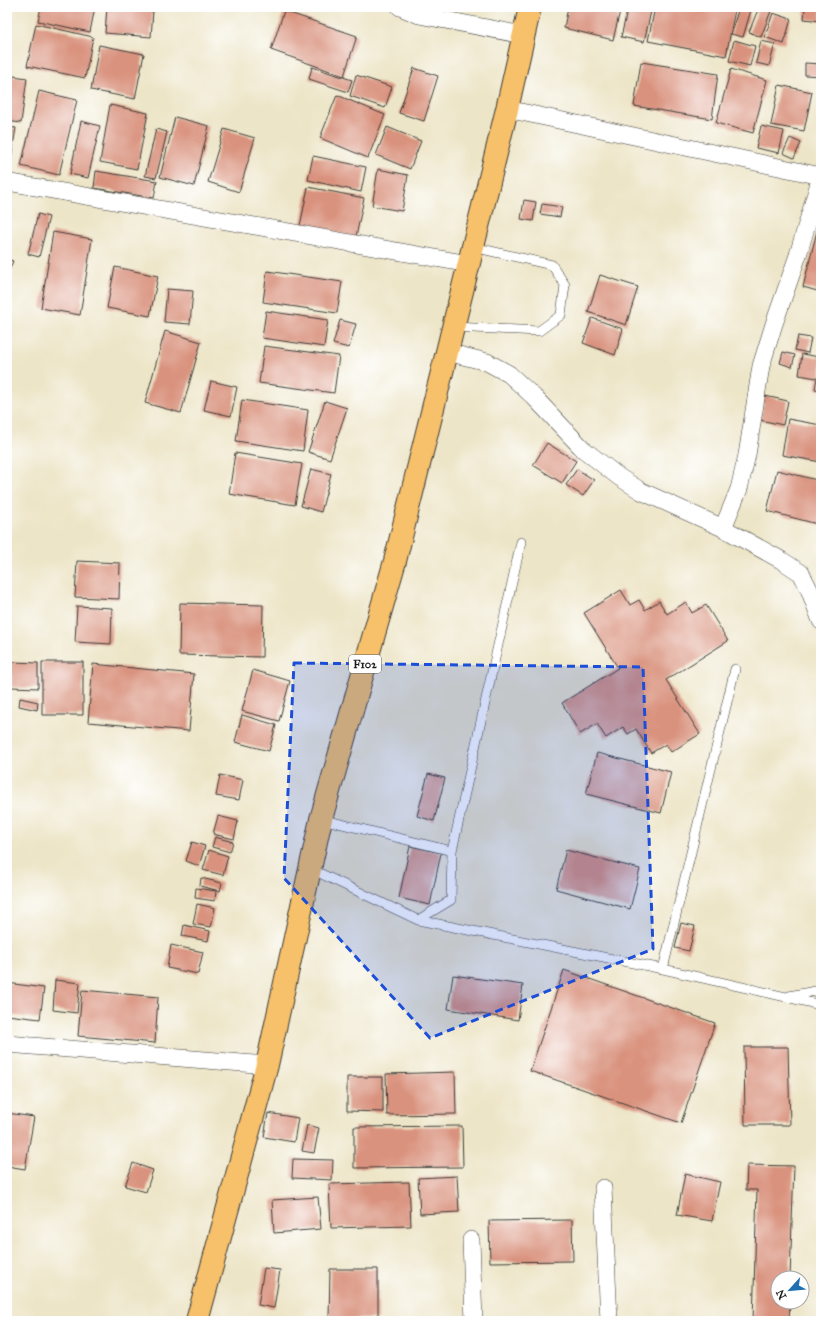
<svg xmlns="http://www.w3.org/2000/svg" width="828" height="1328" font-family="'IM FELL Great Primer',serif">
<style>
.building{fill:#d9927d}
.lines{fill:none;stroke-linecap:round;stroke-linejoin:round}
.lane-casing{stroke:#3b3a36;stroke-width:10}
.street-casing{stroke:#3b3a36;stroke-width:18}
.primary-casing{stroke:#3b3a36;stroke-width:24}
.lane{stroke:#fff;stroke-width:9}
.street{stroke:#fff;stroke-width:17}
.primary{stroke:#f7c06b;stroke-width:22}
.marked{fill:#1d4ed8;fill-opacity:0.2;stroke:#1d4ed8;stroke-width:3;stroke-dasharray:8 5;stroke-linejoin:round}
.labels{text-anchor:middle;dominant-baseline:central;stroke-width:3;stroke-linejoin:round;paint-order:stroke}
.shield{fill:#fff;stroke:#606060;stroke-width:1}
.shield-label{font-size:11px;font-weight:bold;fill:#1c1c1c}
</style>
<rect width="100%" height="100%" fill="#fff"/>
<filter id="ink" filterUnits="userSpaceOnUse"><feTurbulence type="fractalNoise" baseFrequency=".025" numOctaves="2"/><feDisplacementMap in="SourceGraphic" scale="8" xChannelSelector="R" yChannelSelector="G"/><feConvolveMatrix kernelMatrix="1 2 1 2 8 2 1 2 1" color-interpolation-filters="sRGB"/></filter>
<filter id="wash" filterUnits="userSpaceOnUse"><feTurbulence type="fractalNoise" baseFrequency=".012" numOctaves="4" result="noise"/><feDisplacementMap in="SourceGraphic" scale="16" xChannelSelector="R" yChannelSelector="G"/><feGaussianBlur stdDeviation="0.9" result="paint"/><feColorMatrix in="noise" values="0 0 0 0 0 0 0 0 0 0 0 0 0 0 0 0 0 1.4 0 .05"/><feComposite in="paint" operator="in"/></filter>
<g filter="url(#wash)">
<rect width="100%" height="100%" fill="#ede5c7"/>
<g id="blocks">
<path class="building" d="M41 7H95L90 32 38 21Z
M107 7 153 11 151 37 105 33Z
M568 7H621L613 40 564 28Z
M628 7H652L644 42 621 37Z
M655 7H721L735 10 726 56 648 41Z
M739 7 751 10 743 37 731 34Z
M759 7 771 11 761 37 749 32Z
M805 7H821V21L804 19Z
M284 11 357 36 344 76 271 50Z
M773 13 791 19 784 44 765 37Z
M36 24 93 37 85 78 27 66Z
M734 40 755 46 750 66 729 61Z
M761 41 775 44 769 66 756 63Z
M99 45 144 54 135 99 91 90Z
M641 62 718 74 712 119 634 106Z
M805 63 821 64V76L805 75Z
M312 67 352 80 348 92 309 79Z
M414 68 438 76 424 121 399 113Z
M731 69 767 80 753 133 716 123Z
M7 75 27 78 21 123 7 121Z
M356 75 392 87 385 108 350 96Z
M779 85 812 92 804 131 771 125Z
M39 91 77 100 59 175 21 166Z
M337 95 385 115 368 158 320 138Z
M110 105 148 113 137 169 100 162Z
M175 117 209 126 194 186 160 177Z
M81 121 100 126 88 178 70 174Z
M761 126 784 131 779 153 756 148Z
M7 127 16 128 11 159H7Z
M387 127 421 141 410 169 376 155Z
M156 129 167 132 156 178 145 176Z
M224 129 255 138 239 192 208 182Z
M790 138 801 143 794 158 783 153Z
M313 156 366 167 361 192 308 180Z
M378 169 408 175 402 211 372 206Z
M96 171 157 181 154 198 94 188Z
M308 187 364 198 356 237 300 226Z
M524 200 536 202 533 221 521 219Z
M542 204 562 207 560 217 540 214Z
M38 214 49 217 39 257 28 254Z
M820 219H821V292L803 287Z
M53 232 92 239 80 315 41 308Z
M7 259 13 261 7 276Z
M115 267 158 276 150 316 107 308Z
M267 271 342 282 337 313 263 302Z
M600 275 638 287 626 325 588 312Z
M167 289 193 291 190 324 164 322Z
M266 311 328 320 324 347 262 338Z
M592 318 623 329 615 355 583 343Z
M340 320 356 324 349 348 333 344Z
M165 331 201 342 181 413 145 403Z
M798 336 811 338 808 353 795 350Z
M264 346 339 356 334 393 259 383Z
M783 352 795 355 792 367 780 363Z
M820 352H821V390L815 389 817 378 799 375 802 354 819 357Z
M211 381 237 387 231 416 204 410Z
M765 396 788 401 783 425 760 420Z
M242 400 308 410 303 451 236 441Z
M325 401 347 408 330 459 308 452Z
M788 419 821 425V462L782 455Z
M547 443 576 461 562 483 533 465Z
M235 453 302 464 295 505 229 494Z
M311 469 331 474 321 512 301 506Z
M577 469 594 480 583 496 566 485Z
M777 470 821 481V525L767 511Z
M77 561 120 563 119 599 75 597Z
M621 590 630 605 639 600 645 610 659 601 667 614 686 602 692 613 706 605 728 641 666 680 700 734 671 752 666 744 651 753 636 729 628 734 623 727 606 738 597 724 580 734 562 703 618 668 584 613Z
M180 603 263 605 262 657 179 655Z
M77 606 112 608 111 644 75 642Z
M12 662 38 663V688L11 687Z
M42 662H83V715H42Z
M93 664 194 674 189 731 88 722Z
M253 670 290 681 279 721 242 711Z
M20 698 38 702 37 710 19 706Z
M242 715 276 725 269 751 235 742Z
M597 753 671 772 661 813 586 794Z
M428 774 445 778 434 821 417 816Z
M220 775 243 780 239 800 216 796Z
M218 816 238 821 234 839 213 834Z
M215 837 233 842 230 852 212 847Z
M192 842 205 846 199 866 186 861Z
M410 846 441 853 430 905 399 898Z
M209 850 228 856 223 875 203 870Z
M566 850 640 869 630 909 556 889Z
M201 878 222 883 220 891 200 886Z
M196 888 216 891 215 901 195 898Z
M197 904 215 908 211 927 193 924Z
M681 923 695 926 689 951 675 948Z
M184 925 210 931 208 941 182 936Z
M171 945 203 952 198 974 167 968Z
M564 970 715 1023 681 1123 530 1071Z
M453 975 523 985 518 1020 448 1009Z
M55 980 80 983 77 1013 53 1010Z
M7 983 44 988 40 1019 7 1015Z
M82 990 158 997 155 1043 78 1036Z
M744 1047H788L790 1125H745Z
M455 1072 456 1114 387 1115 386 1074Z
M347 1077H383V1112L347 1111Z
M7 1113 34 1117 25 1169 7 1166Z
M268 1113 298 1118 294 1142 264 1137Z
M307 1125 319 1128 314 1153 302 1151Z
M462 1126 463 1167 354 1168V1127Z
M293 1159 333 1160 332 1180 292 1178Z
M133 1163 153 1170 146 1192 125 1186Z
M747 1165 794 1166 790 1278H778V1302H790L789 1321H753L757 1190H746Z
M685 1174 720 1182 712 1221 677 1215Z
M457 1176 459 1212 420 1214 418 1178Z
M409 1182 411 1226 331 1228 329 1184Z
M318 1197 321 1229 274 1233 272 1200Z
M572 1220 573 1261 490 1262 489 1221Z
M264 1268 280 1270 274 1308 258 1305Z
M330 1269H378V1319H329Z"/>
</g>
</g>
<g filter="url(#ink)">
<use href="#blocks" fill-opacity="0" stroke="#3b3a36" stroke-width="1"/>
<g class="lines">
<g class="lane-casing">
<path id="lane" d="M453 327 539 331 561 315 565 285 552 265 473 247
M321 819 452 851
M311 869 418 920 663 969 821 1005
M418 920 451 900 452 851 521 542
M663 969 735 669
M789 996 821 990"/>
</g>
<g class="street-casing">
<path id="street" d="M400 7 419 15 523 35
M507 109 821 176 798 255 774 324 761 366 747 455 739 489 723 528
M7 182 469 264
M447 352 487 362 509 374 534 397 583 449 619 477 641 491 723 528 781 560 801 573 809 589 821 621
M7 1044 267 1065
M603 1188 609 1321
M471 1240 474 1321"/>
</g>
<g class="primary-casing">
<path id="primary" d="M197 1321 267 1065 321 819 395 561 447 352 507 109 530 7"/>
</g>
<use href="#lane" class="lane"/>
<use href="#street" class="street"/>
<use href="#primary" class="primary"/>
</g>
</g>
<path class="marked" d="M294 663 643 667 653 949 430 1038 284 878Z"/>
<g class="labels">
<rect class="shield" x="349" y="655" width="32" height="18" rx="3"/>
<g class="shield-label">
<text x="365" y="664">F102</text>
</g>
</g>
<rect width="828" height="1328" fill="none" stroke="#fff" stroke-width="24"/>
<g transform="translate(790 1290) rotate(243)"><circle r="19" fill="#ffffff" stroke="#a4a4a4"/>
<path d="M0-3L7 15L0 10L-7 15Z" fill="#1f6fb2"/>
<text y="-6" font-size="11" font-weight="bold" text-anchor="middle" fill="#1c1c1c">N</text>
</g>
</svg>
